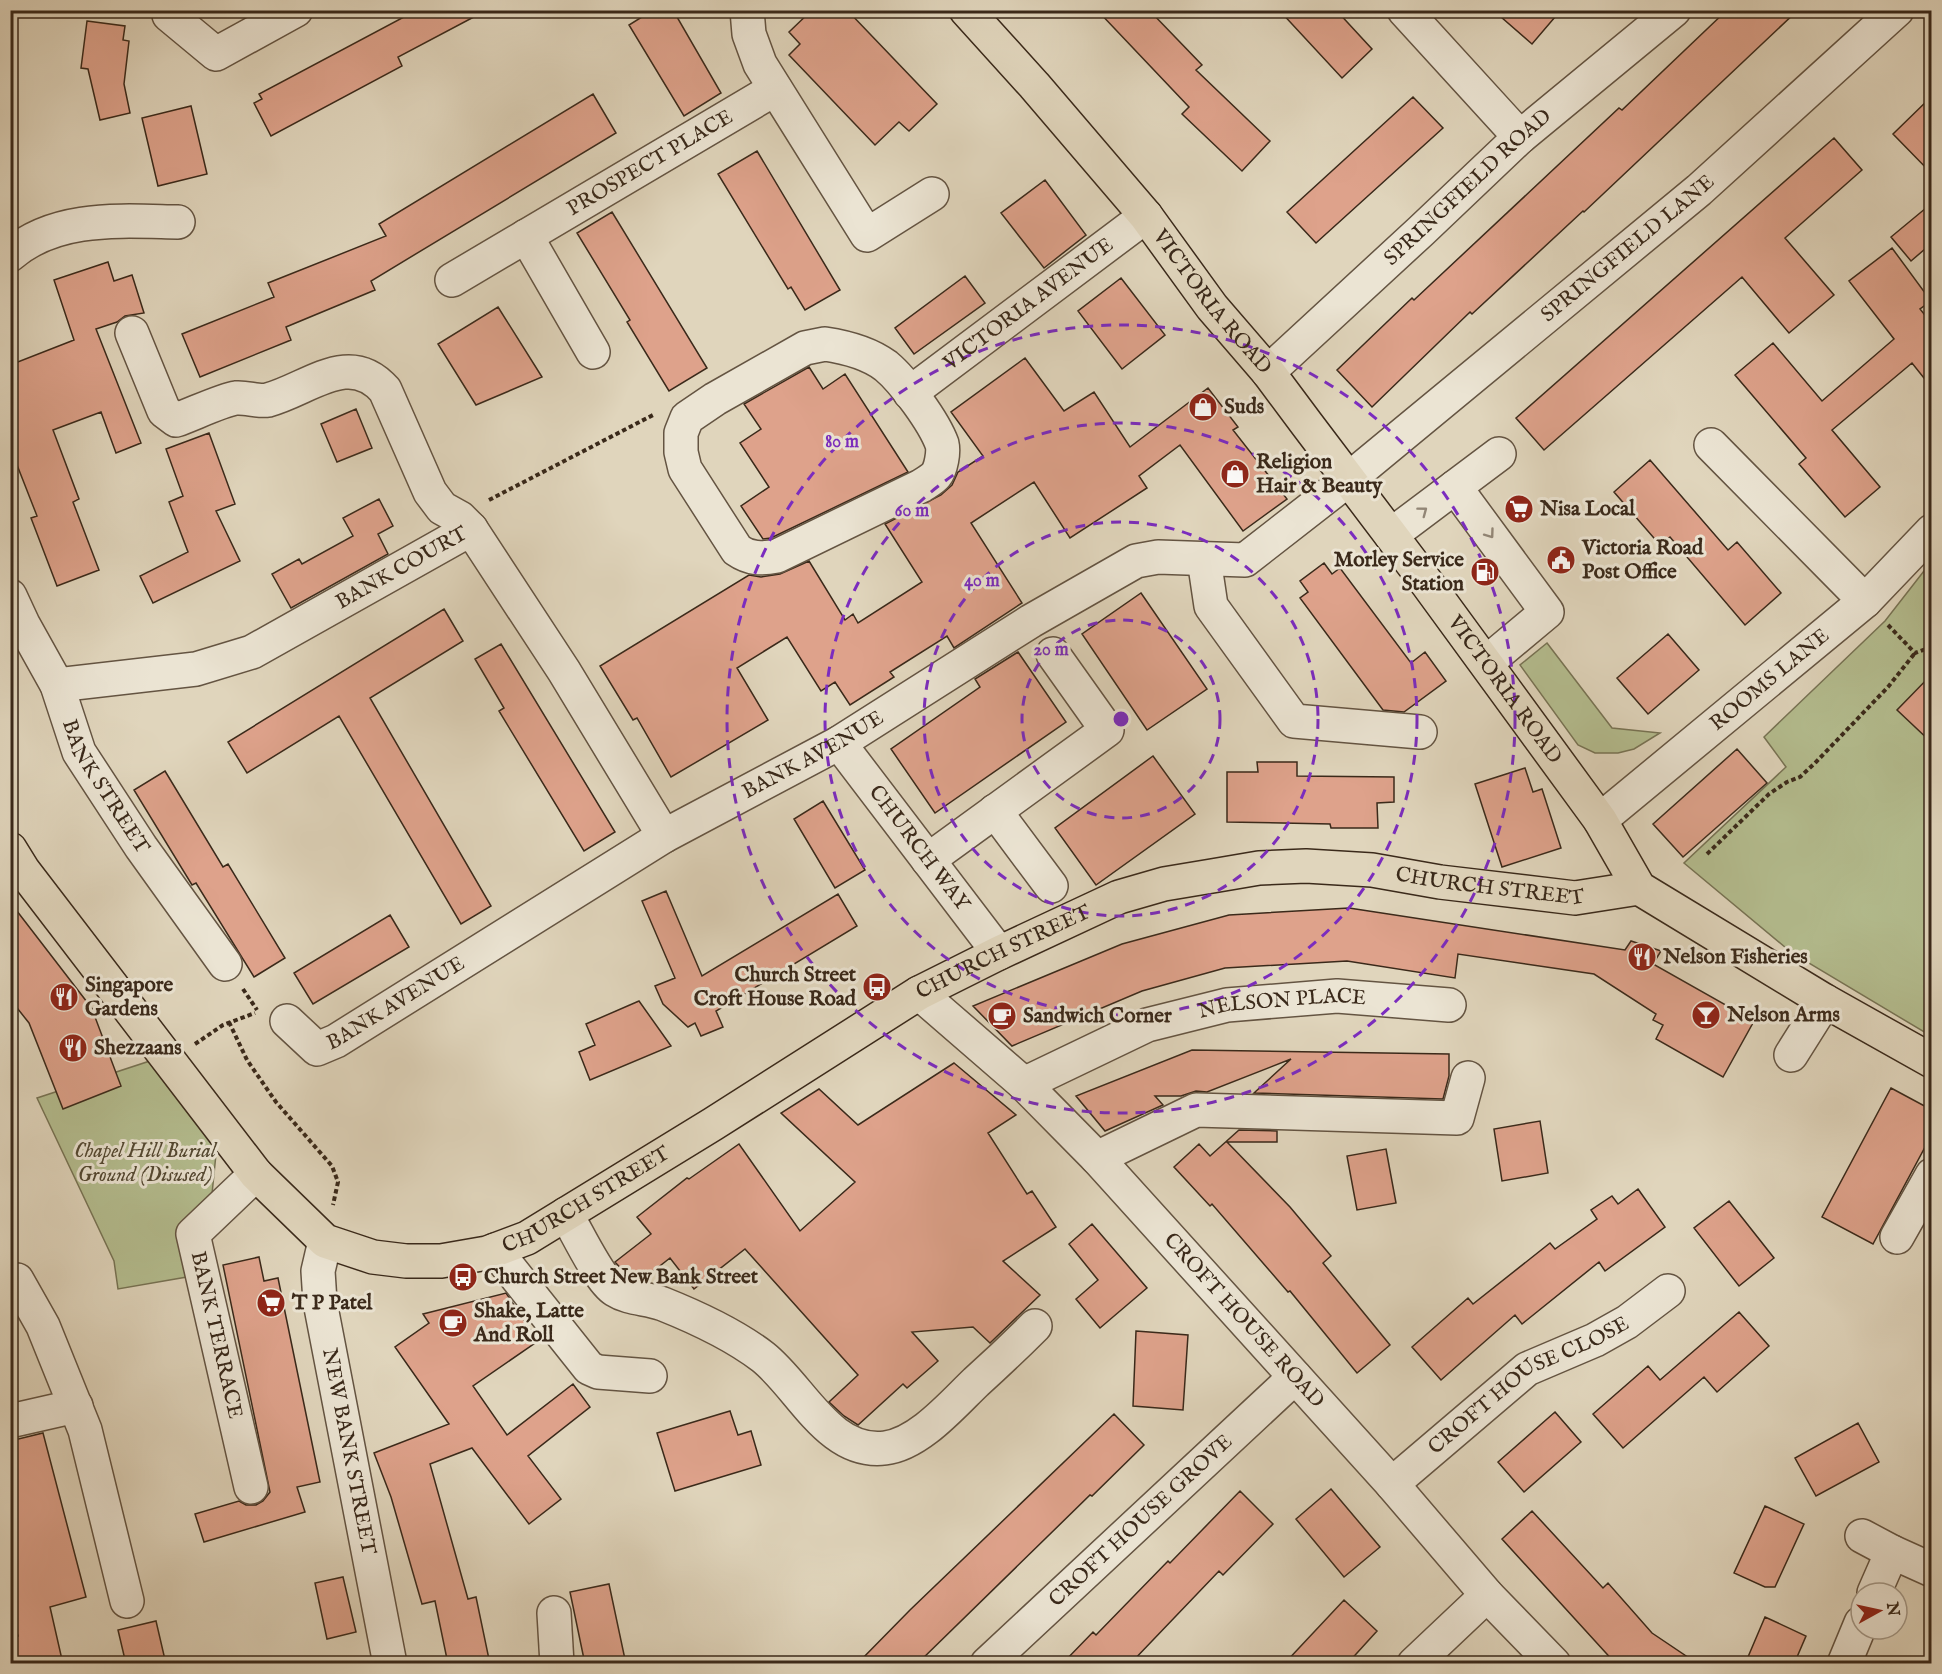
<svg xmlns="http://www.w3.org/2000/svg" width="1942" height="1674" font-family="'IM FELL English',serif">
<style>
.green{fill:#b4bd8f;stroke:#777354;stroke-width:1.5}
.building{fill:#dea28b;stroke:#3a291a;stroke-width:1.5}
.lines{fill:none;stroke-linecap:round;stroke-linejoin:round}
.minor-casing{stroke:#645442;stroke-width:36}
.major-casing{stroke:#3a291a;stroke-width:36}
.path{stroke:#3a291a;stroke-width:4;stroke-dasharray:4.5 3;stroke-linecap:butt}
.minor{stroke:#ebe4d3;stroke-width:33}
.major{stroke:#e0d5bc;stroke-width:33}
.oneway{stroke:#928676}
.ring{fill:none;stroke:#7b2cbf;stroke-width:3;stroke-dasharray:10 8}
.labels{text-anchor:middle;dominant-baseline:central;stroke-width:6;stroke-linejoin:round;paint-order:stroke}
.street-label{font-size:21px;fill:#3a291a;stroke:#ebe4d3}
.poi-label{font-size:21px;font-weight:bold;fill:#3a291a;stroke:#ebe4d3;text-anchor:start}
.park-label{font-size:21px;font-style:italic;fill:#524731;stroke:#ebe4d3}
.centre{fill:#7b2cbf;stroke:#ebe4d3;stroke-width:3}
.ring-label{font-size:18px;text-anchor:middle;font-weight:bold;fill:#7b2cbf;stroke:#ebe4d3;stroke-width:6;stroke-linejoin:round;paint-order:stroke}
</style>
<rect width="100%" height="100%" fill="#e0d5bc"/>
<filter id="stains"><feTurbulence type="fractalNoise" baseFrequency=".00333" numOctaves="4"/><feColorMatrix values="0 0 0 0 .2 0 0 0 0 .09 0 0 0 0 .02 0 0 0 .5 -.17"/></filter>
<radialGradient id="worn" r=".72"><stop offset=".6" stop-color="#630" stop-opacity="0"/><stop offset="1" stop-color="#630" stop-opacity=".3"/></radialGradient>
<path class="green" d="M1931 562V1036L1792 953 1684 863 1786 767 1764 737 1885 621Z
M1547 643 1612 728 1660 733 1634 749 1618 753H1595L1578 745 1520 665Z
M156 1059 217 1144 204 1274 118 1289 114 1261 37 1098Z"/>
<path class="building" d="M417 10H487L398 57 402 66 271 136 254 103 262 99 259 94Z
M653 10H673L721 93 684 116 629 25Z
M812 10H847L937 104 909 131 899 122 875 145 789 55 800 44 789 32Z
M1097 10H1149L1202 65 1196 70 1270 141 1242 171 1182 114 1189 107Z
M1279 10H1336L1372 49 1342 78Z
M1493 10H1561L1532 44Z
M1727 10H1798L1584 212 1583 211 1472 314 1470 312 1372 407 1337 370 1412 298 1414 300 1619 108 1622 110Z
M87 21 125 26 123 40 129 41 124 84 130 113 100 120 88 69 81 68Z
M593 94 616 133 371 281 375 290 286 327 291 340 200 377 182 334 274 297 268 283 386 236 379 224Z
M1932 96V174L1893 134Z
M1413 97 1443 128 1316 243 1287 212Z
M191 106 207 174 158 186 142 118Z
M1834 138 1862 170 1785 238 1834 295 1789 333 1742 277 1544 450 1516 418Z
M757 151 840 290 805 310 791 287 788 289 718 174Z
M1045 180 1086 235 1044 268 1001 213Z
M1932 203V243L1911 261 1891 237Z
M612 212 707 368 669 391 627 322 630 320 577 233Z
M1892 248 1931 301 1920 309 1932 324V388L1912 363 1832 430 1880 487 1845 517 1799 464 1806 458 1735 375 1773 343 1822 401 1894 339 1849 281Z
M108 262 114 281 132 275 144 313 125 316 117 322 96 329 141 443 116 453 101 412 53 430 79 499 73 502 99 570 57 586 31 518 37 516 10 447V365L74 340 54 280Z
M965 276 985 303 914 354 895 328Z
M1121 278 1165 335 1122 369 1078 311Z
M498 307 542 377 476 405 438 344Z
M1025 358 1064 411 1094 392 1130 447 1208 388 1238 427 1233 430 1287 499 1243 531 1180 445 1139 476 1147 488 1070 538 1034 482 971 523 1022 603 954 648 947 636 890 672 894 677 850 705 835 682 821 691 787 637 737 668 768 720 671 777 637 718 633 720 600 666 749 575 761 577 780 574 809 561 845 620 853 614 858 623 922 582 885 524 941 495 952 485 958 472 983 456 951 412Z
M809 367 823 389 845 374 908 472 771 538 763 539 741 506 769 487 740 443 761 429 744 404Z
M356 409 372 448 337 462 321 424Z
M209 433 235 504 216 511 240 561 153 603 140 576 188 552 169 502 183 496 166 449Z
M1650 460 1728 550 1737 542 1781 593 1745 625 1670 537 1660 545 1614 492Z
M379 499 393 526 378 534 388 554 291 608 272 574 299 559 302 564 353 536 343 518Z
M1324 563 1332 574 1340 568 1411 663 1425 652 1446 681 1404 712 1383 710 1300 598 1308 592 1300 581Z
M1141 593 1207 689 1147 730 1082 634Z
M444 609 463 641 370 698 491 906 461 924 339 716 247 773 228 742Z
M1668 634 1699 670 1648 714 1617 678Z
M501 644 615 832 584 851 499 711 504 708 475 659Z
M1018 652 1066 722 935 813 891 749 980 687 975 679Z
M1932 674V743L1897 710Z
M1737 749 1767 783 1683 857 1653 824Z
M1153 756 1195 814 1096 885 1055 828Z
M1257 762H1297V776L1394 777V802L1377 803 1378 828H1331L1330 824 1227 822V772H1258Z
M1525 768 1533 792 1542 789 1561 848 1502 867 1475 784Z
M165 771 223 867 228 864 285 958 254 977 196 883 192 885 134 790Z
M823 801 865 870 835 888 794 819Z
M666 891 702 976 838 894 857 926 716 1011 723 1027 701 1036 695 1023 688 1027 663 1004 655 986 675 978 642 901Z
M10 902 97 1015 95 1017 121 1086 63 1109 29 1023 10 999Z
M1349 908 1625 950 1631 941 1661 951 1653 964 1754 1021 1723 1077 1656 1039 1663 1025 1653 1020 1656 1014 1594 974 1458 954 1455 978 1347 961 1225 968 1142 991 1012 1046 973 1006 1122 944 1229 915Z
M390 915 409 947 313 1004 294 973Z
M639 1001 671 1046 590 1080 579 1052 595 1045 586 1024Z
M1192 1050 1449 1054V1076L1443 1099 1254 1093 1291 1059 1207 1092 1196 1091 1181 1096H1155L1163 1105 1105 1131 1076 1096Z
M954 1063 1016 1115 988 1133 1027 1194 1032 1191 1056 1227 1003 1261 1040 1295 990 1343 973 1327 912 1332 938 1361 907 1388 903 1384 858 1425 844 1416 829 1402 858 1375 745 1249 694 1289 670 1258 642 1280 626 1274 615 1262 651 1234 637 1217 687 1178 689 1179 739 1144 800 1231 855 1182 781 1113 819 1089 858 1125Z
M1891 1088 1932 1110V1134L1873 1244 1822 1217Z
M1540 1121 1548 1173 1502 1181 1494 1129Z
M1239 1130 1277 1131V1142H1227L1290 1207 1331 1256 1323 1263 1390 1345 1357 1373 1290 1291 1288 1292 1212 1204 1210 1206 1174 1167 1199 1144 1210 1156Z
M1386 1149 1396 1203 1357 1210 1347 1156Z
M1638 1189 1665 1227 1605 1271 1599 1262 1522 1324 1515 1315 1441 1380 1412 1347 1468 1298 1473 1304 1550 1243 1555 1249 1597 1219 1591 1210 1612 1196 1618 1204Z
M1729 1201 1774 1258 1739 1286 1694 1228Z
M1092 1224 1147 1288 1100 1328 1076 1299 1098 1280 1069 1244Z
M259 1257 264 1281 278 1278 320 1482 297 1487 305 1512 204 1542 195 1514 239 1501 246 1505H256L263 1501 270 1492 223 1265Z
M506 1293 538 1341 473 1386 507 1435 573 1384 590 1407 528 1456 561 1499 529 1524 472 1448 430 1464 468 1599 476 1597 490 1664H448L435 1601 422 1604 391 1497 374 1453 449 1424 395 1347 429 1323 423 1314Z
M1739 1312 1769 1346 1717 1392 1704 1377 1623 1448 1593 1414 1648 1366 1660 1380Z
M1136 1331 1188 1335 1183 1410 1133 1406Z
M730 1411 738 1435 751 1431 761 1465 675 1491 657 1433Z
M1555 1412 1581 1442 1524 1492 1498 1462Z
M1114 1414 1144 1445 1092 1496 1090 1495 917 1664H857L910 1610Z
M1858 1423 1879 1462 1816 1496 1795 1458Z
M43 1433 86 1597 50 1607 63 1664H16L10 1640V1638L18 1636 10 1608V1441Z
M1331 1489 1380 1547 1344 1577 1296 1519Z
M1240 1491 1273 1524 1223 1575 1219 1571 1130 1664H1062L1093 1632 1096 1635 1168 1561 1170 1563Z
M1765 1506 1804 1524 1775 1587H1765L1734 1573Z
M1532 1511 1603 1588 1608 1583 1652 1633 1698 1664H1616L1502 1539Z
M343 1577 356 1632 327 1639 315 1583Z
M609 1584 626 1664H585L570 1592Z
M1344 1600 1377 1631 1347 1664H1284Z
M1765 1617 1806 1636 1794 1664H1745Z
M156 1621 166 1664H126L118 1630Z"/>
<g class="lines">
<g class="minor-casing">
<g id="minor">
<path d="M747 10 749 34 760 64 867 235 932 194"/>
<path d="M1404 10 1520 137"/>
<path d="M169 15 216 54 296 10"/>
<path d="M526 236 593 352"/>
<path d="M10 255C56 215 121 221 178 222"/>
<path id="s1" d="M452 280 775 89"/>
<path d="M132 333 164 411 176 420C191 415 222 400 236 398 247 397 258 402 268 400 309 389 349 349 385 390L430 492 442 508 460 518 471 529"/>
<path d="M825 344C845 347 870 354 886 366 904 381 934 422 942 444 944 452 941 469 936 475 932 480 925 483 921 486L777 556C761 559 750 559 737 550L685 469 681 452V433L687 418 715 399 805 348Z"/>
<path id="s2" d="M1268 372 1421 231 1520 137 1674 10"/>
<path id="s3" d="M910 393 1146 216"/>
<path d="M1711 445 1865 601"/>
<path d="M1455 487 1547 612 1486 663"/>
<path d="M1391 535 1499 454"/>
<path d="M1204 559 1211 606 1294 721 1420 732"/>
<path id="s4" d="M10 596 23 624 57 685 79 752 141 847 225 964"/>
<path id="s5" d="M57 685 196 669 252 652 471 529 564 671 664 836"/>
<path id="s6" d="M839 743 999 953"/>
<path d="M995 811 1051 886"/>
<path id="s7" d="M1600 820 1865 601 1932 531"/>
<path d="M928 860 1107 730 1053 654"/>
<path id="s8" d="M919 993 1024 1084 1097 1158 1392 1484 1487 1595 1554 1664"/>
<path id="s9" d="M287 1021 317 1049 336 1041 664 836 839 743 1031 621 1136 561 1158 557 1245 560 1349 479 1699 190 1897 10"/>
<path d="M1791 1055 1825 1001"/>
<path id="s10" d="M1024 1084 1147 1025 1227 1005 1337 996 1449 1005"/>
<path d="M1097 1158 1196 1110 1457 1118 1468 1078"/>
<path d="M566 1214C577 1232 599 1280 615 1290 629 1299 647 1298 663 1304 698 1318 733 1334 763 1357 801 1387 829 1455 885 1448 919 1444 952 1405 976 1382 996 1364 1016 1345 1035 1326"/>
<path d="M1897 1237 1932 1175"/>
<path id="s11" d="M325 1241 318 1271 320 1302 390 1664"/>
<path d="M495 1250 589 1368 598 1372 650 1376"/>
<path d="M17 1280 43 1326 85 1430 127 1601"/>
<path d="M10 1421 76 1406"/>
<path id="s12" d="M1392 1484 1527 1369 1595 1340 1627 1322 1668 1291"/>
<path d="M251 1487 193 1234 256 1174"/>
<path d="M1862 1536 1892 1552"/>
<path d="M1874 1593 1892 1552 1932 1570"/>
<path d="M554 1613 557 1664"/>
<path id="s13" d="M987 1664 1295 1377"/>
<path d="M1414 1664 1487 1595"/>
<path d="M1844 1664 1861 1623"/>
</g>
</g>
<g class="major-casing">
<g id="major">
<path id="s14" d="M966 10 1034 85 1146 216 1212 307 1268 372 1306 423 1418 571 1600 820 1639 888 1825 1001 1932 1061"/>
<path id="s15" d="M10 849 23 870 256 1174 325 1241 373 1257 406 1261H441L487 1253 527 1238 713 1124 919 993 999 953 1119 897 1164 884 1212 876 1259 868 1306 866 1372 870 1440 882 1575 898 1639 888"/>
</g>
</g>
<path class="path" d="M489 500 653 415
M1888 625 1915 653 1932 647
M1707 854 1769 794 1787 782 1800 777 1816 762 1888 687 1915 653
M243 989 257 1010
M229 1022 247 1060 276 1102 332 1166 338 1182 333 1205
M195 1044 223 1025 255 1013"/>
<use href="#minor" class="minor"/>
<use href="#major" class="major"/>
</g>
<defs><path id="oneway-chevron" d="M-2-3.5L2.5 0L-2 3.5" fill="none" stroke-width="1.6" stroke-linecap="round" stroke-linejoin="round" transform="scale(1.5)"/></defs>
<g class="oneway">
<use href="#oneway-chevron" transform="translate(1423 511) rotate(-37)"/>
<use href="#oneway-chevron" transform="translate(1490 534) rotate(54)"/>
</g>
<g class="ring">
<circle cx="1121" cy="719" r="99"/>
<circle cx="1121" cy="719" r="197"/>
<circle cx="1121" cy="719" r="296"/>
<circle cx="1121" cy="719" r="394"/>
</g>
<defs>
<g id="shop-disc" transform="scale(1.5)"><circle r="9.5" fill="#8f2418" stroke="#ebe4d3"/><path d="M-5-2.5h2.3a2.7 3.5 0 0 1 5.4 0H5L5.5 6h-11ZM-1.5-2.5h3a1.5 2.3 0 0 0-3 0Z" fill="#fff"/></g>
<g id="supermarket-disc" transform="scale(1.5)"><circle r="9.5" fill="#8f2418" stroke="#ebe4d3"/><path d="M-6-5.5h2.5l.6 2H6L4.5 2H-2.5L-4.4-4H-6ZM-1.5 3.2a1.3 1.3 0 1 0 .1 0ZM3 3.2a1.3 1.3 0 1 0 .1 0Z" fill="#fff"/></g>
<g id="civic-disc" transform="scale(1.5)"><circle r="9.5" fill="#8f2418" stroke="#ebe4d3"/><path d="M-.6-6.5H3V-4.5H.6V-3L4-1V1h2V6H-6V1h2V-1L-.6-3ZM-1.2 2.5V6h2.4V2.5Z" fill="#fff"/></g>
<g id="fuel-disc" transform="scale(1.5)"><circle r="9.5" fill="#8f2418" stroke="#ebe4d3"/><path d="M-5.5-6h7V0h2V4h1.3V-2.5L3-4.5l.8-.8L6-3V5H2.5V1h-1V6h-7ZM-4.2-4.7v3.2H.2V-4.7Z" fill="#fff"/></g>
<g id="restaurant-disc" transform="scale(1.5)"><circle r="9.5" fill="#8f2418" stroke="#ebe4d3"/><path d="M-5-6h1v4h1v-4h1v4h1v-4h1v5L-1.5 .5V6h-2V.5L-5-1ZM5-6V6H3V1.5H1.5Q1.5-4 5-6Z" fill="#fff"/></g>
<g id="bus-disc" transform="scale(1.5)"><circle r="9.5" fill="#8f2418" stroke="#ebe4d3"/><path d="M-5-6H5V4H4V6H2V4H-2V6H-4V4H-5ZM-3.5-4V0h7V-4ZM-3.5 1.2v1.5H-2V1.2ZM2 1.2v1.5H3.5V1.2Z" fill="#fff"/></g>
<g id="bar-disc" transform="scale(1.5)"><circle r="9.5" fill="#8f2418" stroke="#ebe4d3"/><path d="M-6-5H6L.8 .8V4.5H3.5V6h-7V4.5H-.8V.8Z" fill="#fff"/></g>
<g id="cafe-disc" transform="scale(1.5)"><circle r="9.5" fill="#8f2418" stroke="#ebe4d3"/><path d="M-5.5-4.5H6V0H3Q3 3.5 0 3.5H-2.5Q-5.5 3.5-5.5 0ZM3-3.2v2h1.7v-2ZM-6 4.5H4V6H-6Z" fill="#fff"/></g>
</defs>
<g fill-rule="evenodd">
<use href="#shop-disc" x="1203" y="407"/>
<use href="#shop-disc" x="1235" y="474"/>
<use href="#supermarket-disc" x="1519" y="509"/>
<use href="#civic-disc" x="1561" y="560"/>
<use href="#fuel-disc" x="1485" y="572"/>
<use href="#restaurant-disc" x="1642" y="957"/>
<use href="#bus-disc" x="877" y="987"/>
<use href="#restaurant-disc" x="64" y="997"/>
<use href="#bar-disc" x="1706" y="1015"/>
<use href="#cafe-disc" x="1002" y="1016"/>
<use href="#restaurant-disc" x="73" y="1048"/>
<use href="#bus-disc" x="463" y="1277"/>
<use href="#supermarket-disc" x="271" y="1303"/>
<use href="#cafe-disc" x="453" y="1323"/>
</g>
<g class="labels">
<g class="street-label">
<text stroke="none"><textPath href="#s1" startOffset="230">PROSPECT PLACE</textPath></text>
<text stroke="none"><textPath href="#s2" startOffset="272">SPRINGFIELD ROAD</textPath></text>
<text stroke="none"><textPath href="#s9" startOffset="1598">SPRINGFIELD LANE</textPath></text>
<text stroke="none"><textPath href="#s14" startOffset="382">VICTORIA ROAD</textPath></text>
<text stroke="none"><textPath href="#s3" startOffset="148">VICTORIA AVENUE</textPath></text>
<text stroke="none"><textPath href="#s5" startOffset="370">BANK COURT</textPath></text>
<text stroke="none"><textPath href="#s7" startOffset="220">ROOMS LANE</textPath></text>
<text stroke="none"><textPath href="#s14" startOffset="868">VICTORIA ROAD</textPath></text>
<text stroke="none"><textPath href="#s9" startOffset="618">BANK AVENUE</textPath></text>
<text stroke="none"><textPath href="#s4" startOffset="214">BANK STREET</textPath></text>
<text stroke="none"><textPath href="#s6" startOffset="132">CHURCH WAY</textPath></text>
<text stroke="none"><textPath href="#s15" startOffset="1772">CHURCH STREET</textPath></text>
<text stroke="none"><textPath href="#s15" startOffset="1268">CHURCH STREET</textPath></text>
<text stroke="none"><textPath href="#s9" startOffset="132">BANK AVENUE</textPath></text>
<text stroke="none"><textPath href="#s10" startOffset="274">NELSON PLACE</textPath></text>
<text stroke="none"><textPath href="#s15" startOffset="782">CHURCH STREET</textPath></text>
<text stroke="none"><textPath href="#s8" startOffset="462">CROFT HOUSE ROAD</textPath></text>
<text transform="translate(216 1335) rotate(77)">BANK TERRACE</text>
<text stroke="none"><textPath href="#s12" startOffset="170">CROFT HOUSE CLOSE</textPath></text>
<text stroke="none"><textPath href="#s11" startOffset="214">NEW BANK STREET</textPath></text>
<text stroke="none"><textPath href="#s13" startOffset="210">CROFT HOUSE GROVE</textPath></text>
</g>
<g class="poi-label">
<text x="1224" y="407">Suds</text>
<text x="1256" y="462">Religion<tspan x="1256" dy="24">Hair &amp; Beauty</tspan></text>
<text x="1540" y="509">Nisa Local</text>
<text x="1582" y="548">Victoria Road<tspan x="1582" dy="24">Post Office</tspan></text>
<text x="1464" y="560" text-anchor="end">Morley Service<tspan x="1464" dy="24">Station</tspan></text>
<text x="1663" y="957">Nelson Fisheries</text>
<text x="856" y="975" text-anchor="end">Church Street<tspan x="856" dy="24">Croft House Road</tspan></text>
<text x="85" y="985">Singapore<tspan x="85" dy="24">Gardens</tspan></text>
<text x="1727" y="1015">Nelson Arms</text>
<text x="1023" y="1016">Sandwich Corner</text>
<text x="94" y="1048">Shezzaans</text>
<text x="484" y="1277">Church Street New Bank Street</text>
<text x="292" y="1303">T P Patel</text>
<text x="474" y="1311">Shake, Latte<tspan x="474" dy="24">And Roll</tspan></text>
</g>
<g class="park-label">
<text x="145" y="1151">Chapel Hill Burial<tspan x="145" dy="24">Ground (Disused)</tspan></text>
</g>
</g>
<circle cx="1121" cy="719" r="9" class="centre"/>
<g class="ring-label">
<text x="842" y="447">80 m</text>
<text x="912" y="516">60 m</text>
<text x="982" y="586">40 m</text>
<text x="1051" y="655">20 m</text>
</g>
<rect width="1942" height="1674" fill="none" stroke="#e0d5bc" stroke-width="36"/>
<rect x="12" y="12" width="1918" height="1650" fill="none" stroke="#3a291a" stroke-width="3"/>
<rect x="18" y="18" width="1906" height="1638" fill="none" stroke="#3a291a" stroke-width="1.5"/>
<g transform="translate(1879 1611) rotate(82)"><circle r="28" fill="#ebe4d3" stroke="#a49989" stroke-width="1.5"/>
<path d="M0-4.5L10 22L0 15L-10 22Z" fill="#8f2418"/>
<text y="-9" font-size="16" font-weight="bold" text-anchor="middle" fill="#3a291a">N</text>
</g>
<rect width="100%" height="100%" filter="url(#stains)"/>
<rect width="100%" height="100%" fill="url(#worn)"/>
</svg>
